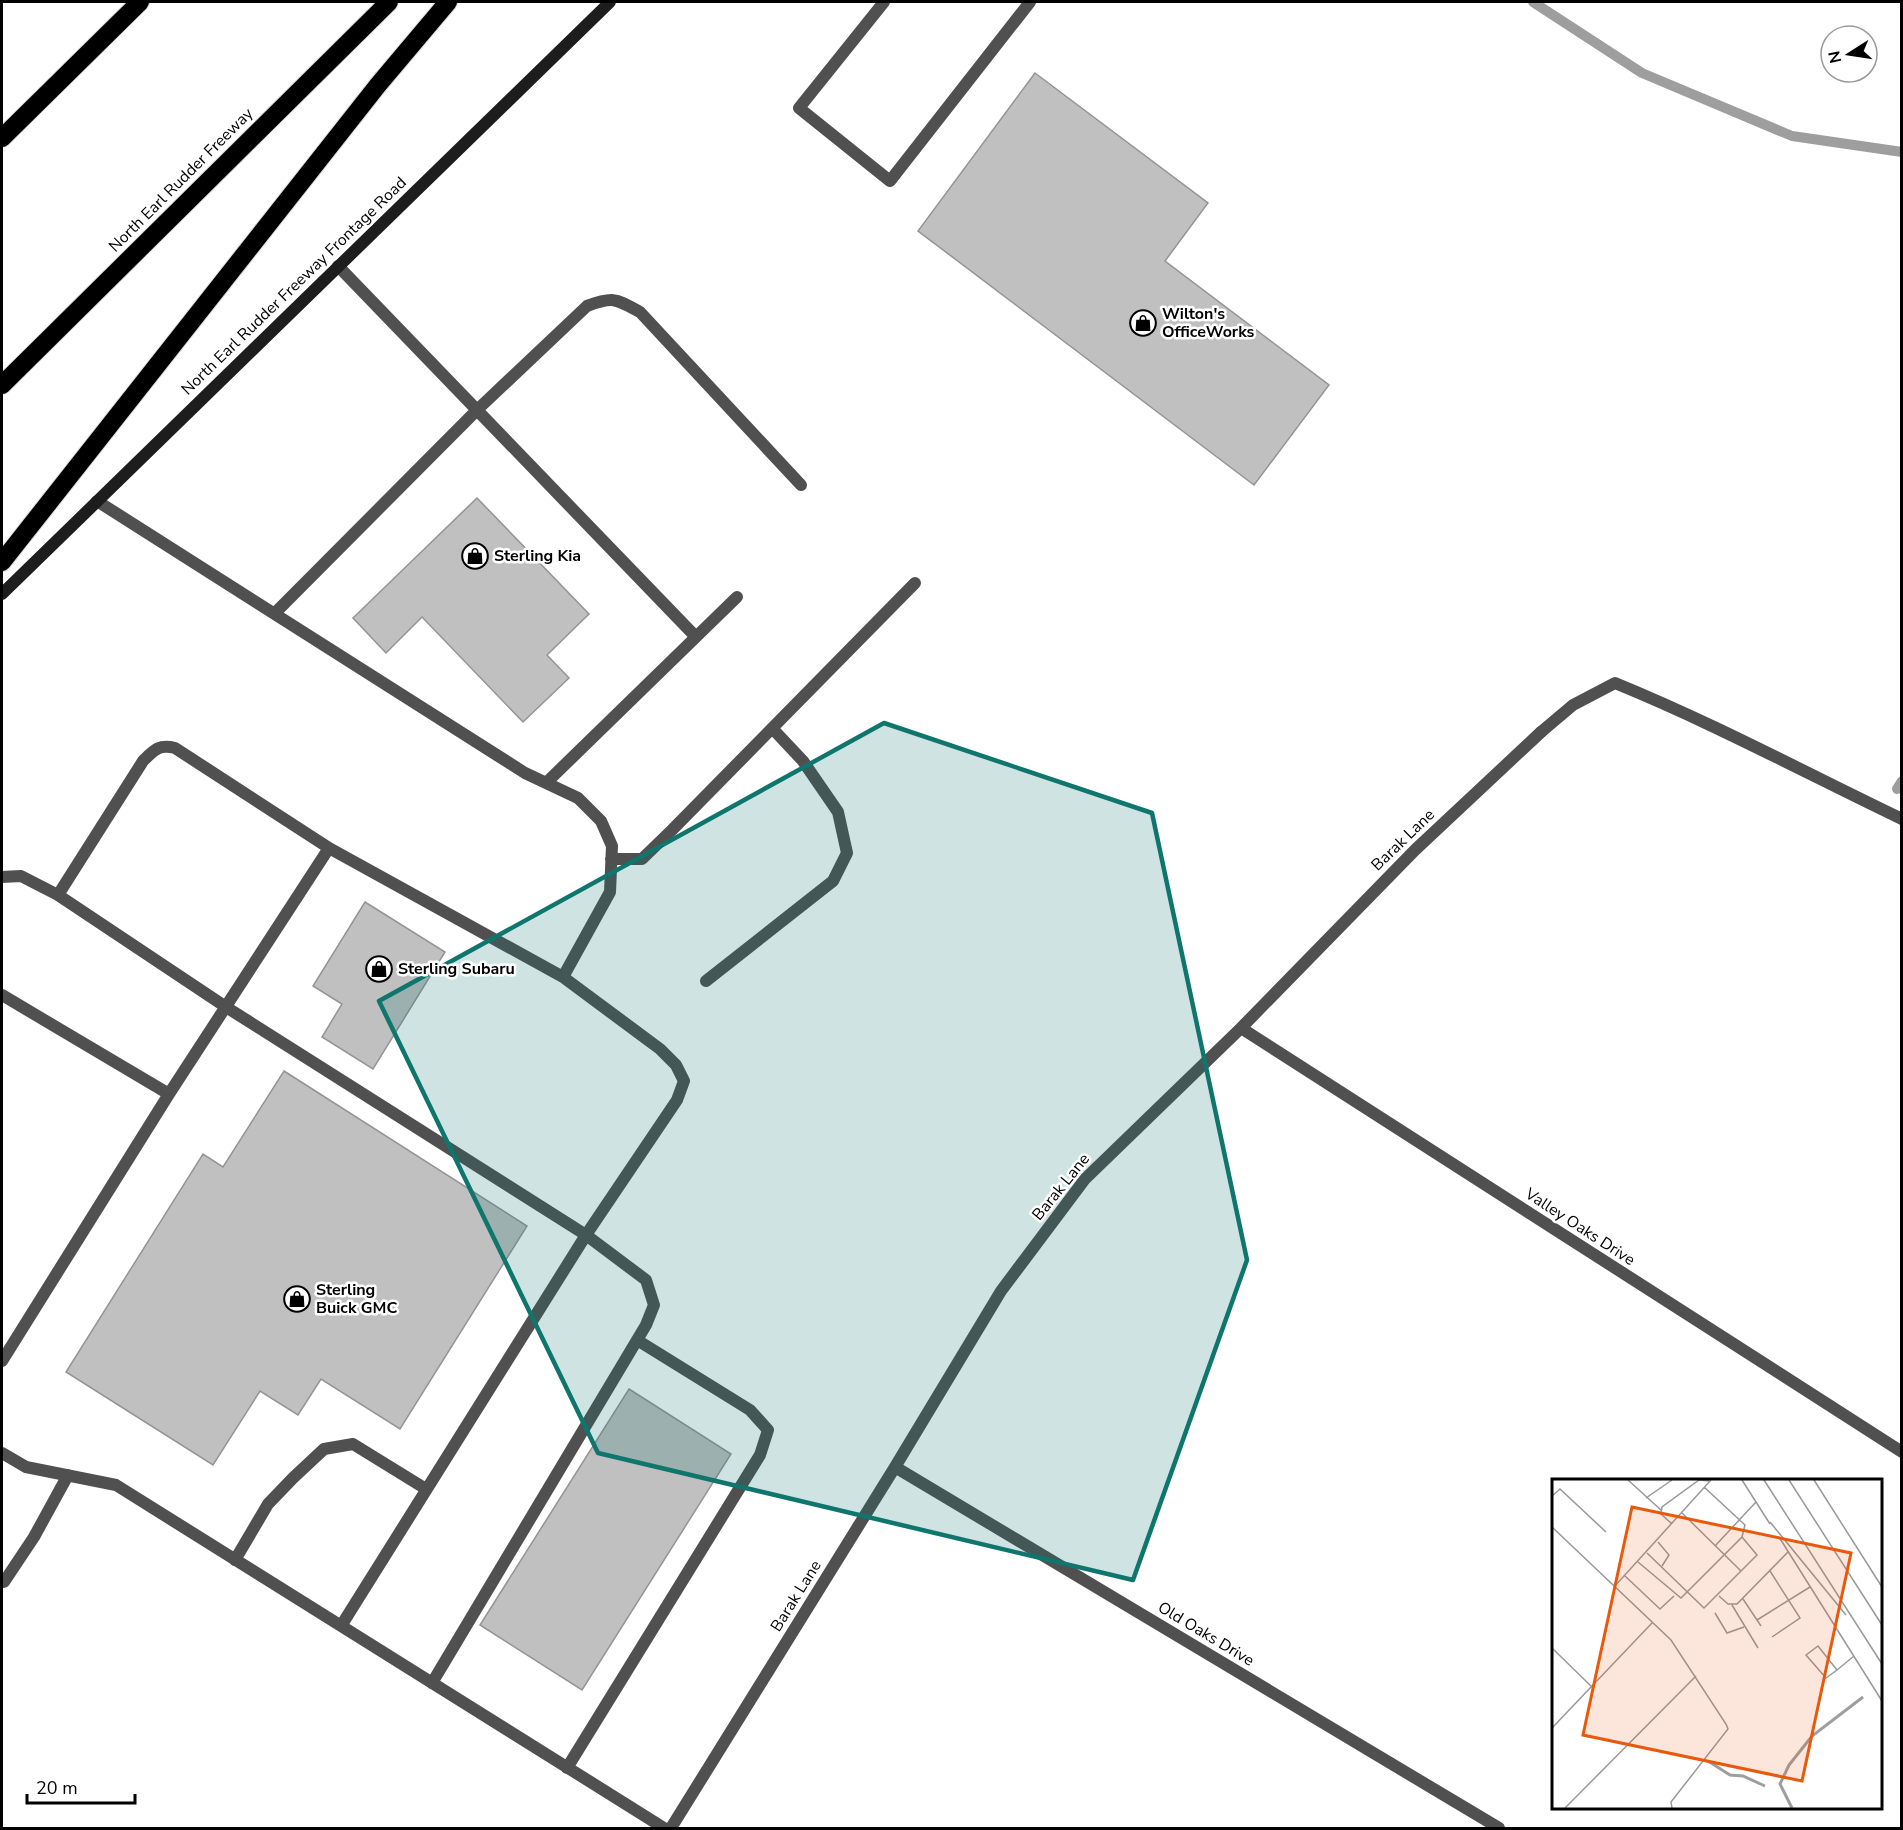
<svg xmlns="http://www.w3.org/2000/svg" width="1903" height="1830" font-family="'Nunito Sans',sans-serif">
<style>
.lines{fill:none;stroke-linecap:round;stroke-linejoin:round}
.stream{stroke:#9e9e9e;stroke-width:10}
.building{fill:#c0c0c0;stroke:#949494;stroke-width:1.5}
.motorway-casing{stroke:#dbdbdb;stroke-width:20}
.service{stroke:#505050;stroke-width:12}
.minor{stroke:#505050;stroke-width:12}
.secondary{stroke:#1d1d1d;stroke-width:12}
.motorway{stroke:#000;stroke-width:18}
.marked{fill:#0f766e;fill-opacity:0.2;stroke:#0f766e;stroke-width:4.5;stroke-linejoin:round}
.labels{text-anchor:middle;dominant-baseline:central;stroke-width:5;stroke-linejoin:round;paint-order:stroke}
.street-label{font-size:16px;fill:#000;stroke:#fff}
.poi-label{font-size:16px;font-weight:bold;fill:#000;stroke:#fff;text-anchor:start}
.inset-river{fill:none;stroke:#9e9e9e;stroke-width:3}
.inset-road{fill:none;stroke:#999;stroke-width:1.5}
.view{fill:#e8590c;fill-opacity:0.15;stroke:#e8590c;stroke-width:3}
.inset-edge{fill:none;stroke:#000;stroke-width:3}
</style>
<rect width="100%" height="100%" fill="#fff"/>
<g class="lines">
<path class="stream" d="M1533 2 1642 73 1792 136 1902 152
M1897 789 1902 781"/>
</g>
<path class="building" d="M1035 73 1208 203 1165 261 1329 385 1254 485 918 231Z
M477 498 589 614 547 655 569 678 523 722 422 617 386 653 353 618Z
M365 902 445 952 373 1069 322 1037 342 1004 313 986Z
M284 1071 527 1226 400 1429 321 1379 298 1415 260 1391 213 1465 66 1372 203 1154 223 1167Z
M629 1389 731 1454 582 1690 480 1625Z"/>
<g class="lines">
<g class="motorway-casing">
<path id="motorway" d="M2 138 140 2
M2 385 389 2
M2 562 378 85 448 2"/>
</g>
<path class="service" d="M884 2 799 108 890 181 1030 2
M338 266 696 637
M97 501 525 773 578 798 601 821 612 846 610 892 563 977
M275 613 477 410 587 306C614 296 616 299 640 312L801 485
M1541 732 1573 705 1615 683C1713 723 1806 773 1902 819
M546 783 737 597
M611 859H642L672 830 915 583
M2 877 21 876 58 895 226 1007 586 1235 646 1280 654 1305 646 1325 432 1683
M58 895 143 761C154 750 159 744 175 748L329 848 563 977 660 1049 676 1065 684 1081 677 1100 586 1235 341 1626
M706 981 833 881 847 853 838 812 803 761 772 728
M2 995 169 1094
M2 1361 169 1094 329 848
M2 1453 26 1467 116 1485 664 1828
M235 1560 268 1504 293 1478 324 1449 353 1444 426 1489
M2 1582H4L34 1537 68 1475
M567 1768 760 1455 768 1430 750 1410 637 1340"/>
<path class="minor" d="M1241 1028 1902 1452
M895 1467 1499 1828
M671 1828 895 1467 1001 1291 1085 1179 1241 1028 1415 850 1541 732"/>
<path class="secondary" d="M2 594 610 2"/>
<use href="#motorway" class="motorway"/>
</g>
<path class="marked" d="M884 723 1152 813 1247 1260 1133 1580 598 1453 379 1001Z"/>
<defs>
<g id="shop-ring" transform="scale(1.35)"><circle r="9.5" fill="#fff" stroke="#000" stroke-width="1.5"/><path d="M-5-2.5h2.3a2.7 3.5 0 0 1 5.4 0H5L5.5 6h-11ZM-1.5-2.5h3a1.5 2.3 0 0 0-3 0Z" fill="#000"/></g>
</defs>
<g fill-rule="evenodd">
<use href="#shop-ring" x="1143" y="323"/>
<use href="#shop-ring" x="475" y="556"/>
<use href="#shop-ring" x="379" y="969"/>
<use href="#shop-ring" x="297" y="1299"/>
</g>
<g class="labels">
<g class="street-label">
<text transform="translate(181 180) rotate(-45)">North Earl Rudder Freeway</text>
<text transform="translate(294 286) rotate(-44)">North Earl Rudder Freeway Frontage Road</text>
<text transform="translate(1403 840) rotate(-44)">Barak Lane</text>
<text transform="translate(1061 1187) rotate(-51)">Barak Lane</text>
<text transform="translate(1580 1227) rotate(33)">Valley Oaks Drive</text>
<text transform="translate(796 1596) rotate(-58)">Barak Lane</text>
<text transform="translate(1206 1634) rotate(31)">Old Oaks Drive</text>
</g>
<g class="poi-label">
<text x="1162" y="314">Wilton's<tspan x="1162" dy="18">OfficeWorks</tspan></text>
<text x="494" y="556">Sterling Kia</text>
<text x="398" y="969">Sterling Subaru</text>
<text x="316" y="1290">Sterling<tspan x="316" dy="18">Buick GMC</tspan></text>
</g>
</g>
<g transform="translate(1552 1479)">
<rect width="330" height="330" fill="#fff"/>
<path class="inset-river" d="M156 282 178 296 191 297 213 307M240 329 228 305 237 286 260 257 311 218"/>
<path class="inset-road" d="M76 1 109 31M190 1 218 45M212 1 330 185M237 1 330 146M262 1 330 108M0 17 8 10 54 53M94 19 120 1M129 33 189 92M218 43 294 136M120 45 109 35 110 28 147 1 158 2M0 48 119 161 174 245 176 250 119 323 120 329M227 58 330 222M106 63 117 76 110 87M163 67 204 23M95 74 152 129 205 76 190 58M86 83 129 119 190 58 193 46 152 8M218 92 248 139 220 158M73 97 108 130 122 117M62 108 159 1M167 117 176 125H185L236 73M191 120 209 147M180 126 206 169M163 134 175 154 192 148M205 141 258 108M0 169 41 209M285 191 266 167 254 176 274 199 285 191 302 177M0 249 100 144M13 329 144 197"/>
<path class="view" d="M80 28 299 74 250 302 31 256Z"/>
<rect width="330" height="330" class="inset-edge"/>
</g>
<rect width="1903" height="1830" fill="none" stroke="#000000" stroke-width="6"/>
<g transform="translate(1849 54) rotate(258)"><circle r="28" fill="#ffffff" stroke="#999999" stroke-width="1.5"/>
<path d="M0-4.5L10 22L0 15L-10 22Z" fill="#000000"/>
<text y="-9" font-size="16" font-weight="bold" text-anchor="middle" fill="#000000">N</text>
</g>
<path d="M27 1794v9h108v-9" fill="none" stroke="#000000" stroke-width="3"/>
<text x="36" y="1794" font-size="18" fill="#000000" stroke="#ffffff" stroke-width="4.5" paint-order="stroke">20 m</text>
</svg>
